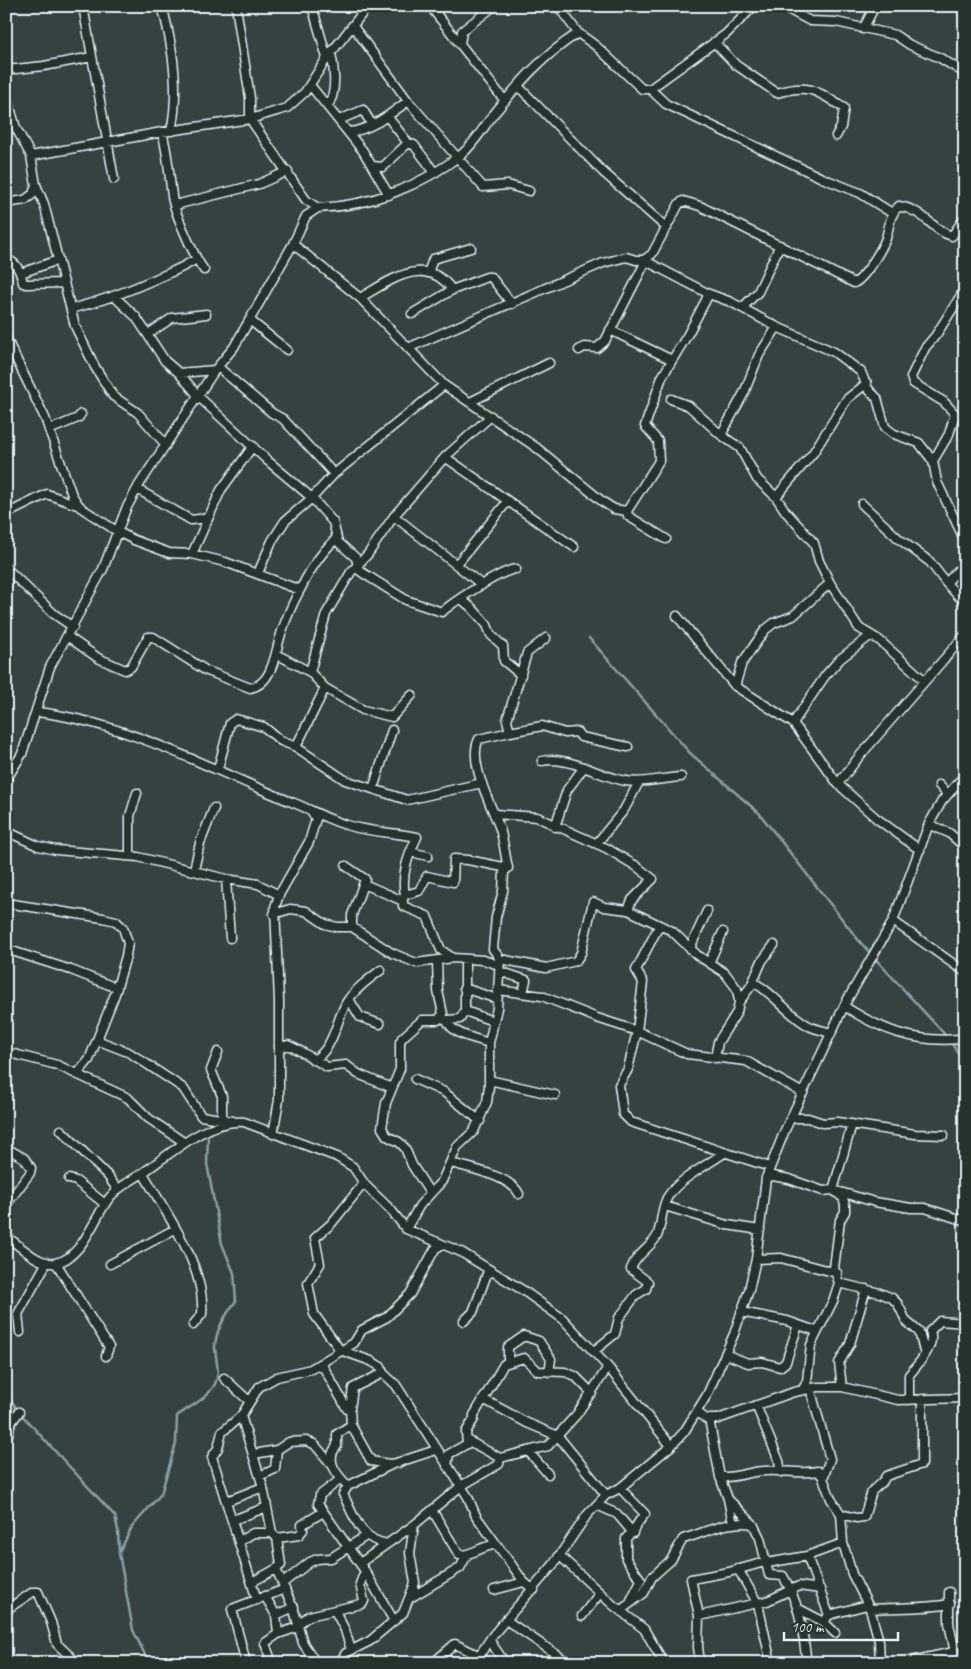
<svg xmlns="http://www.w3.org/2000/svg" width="971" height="1669" font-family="Caveat,sans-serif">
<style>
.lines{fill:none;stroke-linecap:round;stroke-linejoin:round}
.stream{stroke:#89a1a7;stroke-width:2.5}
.street-casing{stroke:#e8f1f8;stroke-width:11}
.street{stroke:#26332d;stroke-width:8}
</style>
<rect width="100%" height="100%" fill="#354242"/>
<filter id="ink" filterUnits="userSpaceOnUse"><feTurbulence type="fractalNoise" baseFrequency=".02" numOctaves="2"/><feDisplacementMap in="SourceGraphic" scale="10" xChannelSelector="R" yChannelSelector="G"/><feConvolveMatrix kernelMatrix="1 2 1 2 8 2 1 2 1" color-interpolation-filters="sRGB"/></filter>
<g filter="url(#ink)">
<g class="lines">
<path class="stream" d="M589 638 690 753 759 813 860 942 948 1038
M951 1042 965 1065
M6 1393 19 1412 115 1516 118 1530 119 1553 133 1630 149 1663
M119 1553 132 1527 161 1494 176 1443 177 1416C189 1407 207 1399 215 1384 221 1372 215 1359 215 1346 216 1329 226 1314 236 1301L234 1273 222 1244 207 1164 208 1135"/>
<g class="street-casing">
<path id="street" d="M83 6 114 179
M162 6C173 46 180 90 171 131
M236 6 250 98V119L306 200 318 208C371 206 421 186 462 154 474 144 483 128 493 115 522 80 539 59 578 33
M312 6 327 58
M430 6 505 101
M558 6 578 33 596 46 642 89H650L726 34 754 6
M782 6 810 21 836 22 895 35 910 45 940 58 965 73
M353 26 408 101 483 187 508 185 529 191
M863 29 875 6
M714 42 736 65 777 93C809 83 817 91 844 108L841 127 836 136
M460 44 462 31 494 6
M6 70 44 66 92 57
M310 85 363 151 389 195
M518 86 603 172 667 228
M650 89 666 104 822 178 860 193 892 213
M6 94 16 128 31 156 36 185 33 194 25 200 6 203
M327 106C338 94 334 68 331 53
M387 116 408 143 414 145 435 173
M339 120 363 110 371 123
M162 132C168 153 169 174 172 196 173 209 195 259 204 270
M348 132C369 131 391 114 408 101
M31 156 162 132 250 119 287 108 305 92 327 58 368 6
M373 166 383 167 408 143
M36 185 44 204 75 326 95 367 113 396 138 413 166 445
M175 205 259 184 288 171
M293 244 360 298 444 385 537 448 603 502 614 509 627 511 628 516 666 539
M6 260C17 261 21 273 23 283L26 284 64 283
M644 260 709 294 731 302 777 327 834 352 861 372 868 389 877 398 885 427 894 434 919 443 933 461 949 434 955 414 944 402 913 383 911 377 925 348 936 335 965 289
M21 273 58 260
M428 273 433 259 471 248
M115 297 136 317 165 361 179 373 199 397 268 461 312 498 333 522 338 542 356 558 359 570 363 573 406 600 442 612C453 602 502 570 516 569
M360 298C389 281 426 253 452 290
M742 308 758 292 780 245
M71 309C102 301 124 293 153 280 168 273 182 269 196 259
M412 314 452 290 487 277H491L512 304
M251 321 287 350
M610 330 672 360
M148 334 172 318 206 314
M6 338 45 418 72 495 80 507 118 532 134 540 169 553 192 554 225 562 300 590
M408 348 603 263 626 257 636 260H644L652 254 679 204 683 201 700 206 854 283C864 279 882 249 886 238 890 225 889 215 899 206 926 211 931 230 952 236L965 217
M579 350 584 347 597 348 605 341 646 261
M218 367 272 413 283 419 334 474
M179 373 215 370
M671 399 689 406 721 435 740 448 757 479 776 497 786 512 814 543 819 561 830 583 859 628 879 640 925 681
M470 402 549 363
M49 430 78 418 81 414
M721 435 744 393 759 355 777 327
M445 457 574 547
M933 461 937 482 965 541
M137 489 191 520 207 518
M776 497 813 453 847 399 867 383
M862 504 898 538 930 562 946 583
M627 511 659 461 658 441 645 426 662 377 688 334 709 294
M6 514 47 494 80 506
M394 516 482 585
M192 554 221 490 253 446
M965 563 946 583 965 603
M457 564 507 502
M6 568 54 614 73 627
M258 573 272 541 285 521 312 498 334 474 444 385
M461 599 472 608 487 625 491 635 503 646 504 661 521 675
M677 616 735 686 793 723 838 784 876 818 920 850
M67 636 98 658 125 670 131 667 148 637H153L205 670 250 688C273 684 275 653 281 634 286 619 293 602 301 588 310 570 321 552 337 538
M276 654 310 672 325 688 363 710 392 717 412 695
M310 672 326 614 351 572 368 554 394 516 445 457 491 416
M735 686 742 663 765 630 774 623 793 616 830 583
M37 712C129 723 209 769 294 803 312 810 330 821 350 826 372 832 395 833 417 837 408 856 401 874 405 895
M793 723 825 676 840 659 870 636
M510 732 542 726 565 733 577 732 581 737 628 747
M296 747 325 688
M542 761C567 755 601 777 626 781 643 784 663 778 681 777
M218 769 230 723 236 719 264 727 281 741 296 747 345 780 407 800 482 783
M6 780 22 754 50 667 103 569 126 509 139 485 215 370 234 347 293 244 306 216 318 208
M838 784 858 758 965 635
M939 785 947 794
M373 789 392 730
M494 814 537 817 606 848 636 866 653 879 632 900 628 910
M929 824 949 833 965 847
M555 827 567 790 584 767
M6 831 38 846 56 850 138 857 226 879 258 884 279 895
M597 843 624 810 639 782
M410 852 428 856
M130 856V816L137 793
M346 866 365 879 364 884 403 901V906L427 916 441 950 453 958
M194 870 200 843 214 808
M226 879 230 938
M403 899 405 895 419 891 427 876 453 882 454 859 468 860 508 868
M6 903 103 918 116 921 123 928 128 943 126 956 115 994 89 1060 78 1073
M274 914 290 909 306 911 325 924 337 927H352L392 953 416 963 453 958 483 960 499 965
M893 921 965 972
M659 926 636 970 643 982 637 1031 628 1069 619 1085 623 1114 631 1122 770 1167
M352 927V915L365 879
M690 948 707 911
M6 955 12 951 71 970 117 988
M500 959 546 968 576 961 581 953 593 902 604 907 628 910 672 931 697 955 725 973 737 989 739 1002
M465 960V1011
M709 963 723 932
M499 971 526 980 523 993
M753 982C774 993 787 1014 809 1026 815 1029 824 1031 831 1033
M464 988 497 999
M498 990 542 996 597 1018 637 1031 687 1054 746 1061 803 1093
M349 999 360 1017 380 1024
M844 1006C881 1030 914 1043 959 1039
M441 1018 447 1020 460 1019 465 1011 493 1021
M447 1020C452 1035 475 1038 489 1043
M97 1040 130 1053 183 1088 201 1116 233 1121
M279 1042 282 1047 288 1045 300 1051 327 1067 346 1065 358 1074 392 1088
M6 1052 57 1065 128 1098 148 1118 185 1143
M218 1052 211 1070 222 1096V1117
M715 1058 718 1042 737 1012 739 1002 751 986 762 961 774 945
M313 1060C333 1050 336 1022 346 1003 354 990 369 979 381 970
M415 1079 444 1092 480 1121
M489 1080 555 1095
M791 1118H808L823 1123 837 1122 915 1134 944 1135
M61 1130 108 1176 117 1189
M273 1134 279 1100V1001L275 907 279 895 309 842 316 819 312 812
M6 1148 24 1158 31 1168 30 1173 6 1205
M451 1163C469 1168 511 1176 519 1194
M143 1173C166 1214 206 1266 202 1314L193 1325
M766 1178 773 1176 789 1179 823 1191 833 1190 875 1202 911 1208H925L965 1221
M69 1179 76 1181 105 1204
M364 1183 331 1224 315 1238 320 1264 308 1283 314 1314 340 1350 371 1361 381 1367 383 1373 396 1385 468 1497 476 1516 524 1582 534 1590
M430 1193 412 1165 405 1148 399 1142 387 1136 382 1128 386 1103 400 1069V1042L402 1038 422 1020H438L443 1014 438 991 437 961
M665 1206 727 1225 760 1230
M406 1229 420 1205 442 1181 457 1147 474 1131 487 1102 489 1086V1043L497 1008 500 959 493 949 496 917 503 891 504 872 508 868C505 855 504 842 500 829 492 806 467 762 479 739L510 732 507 720 527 653 546 638
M6 1236C19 1245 38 1265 55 1263 83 1259 95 1215 110 1197 119 1186 133 1180 144 1172 170 1154 210 1118 244 1122L337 1157 353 1167 366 1186 391 1210 406 1229 461 1252 524 1291 563 1319 608 1367 671 1446
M756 1259 781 1258 837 1273
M56 1263 109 1347 106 1356
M110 1264 175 1229
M839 1283 880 1293 892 1298 898 1304 906 1321 919 1332 925 1355
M741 1312 787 1321 816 1331
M464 1321 473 1312 488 1271
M20 1332 18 1314 47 1262
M594 1351 615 1334 619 1318 636 1295 646 1289 648 1282 631 1269C636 1254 650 1249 657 1236 662 1225 661 1209 667 1198 677 1180 707 1165 724 1153
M725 1354 748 1363 762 1362 780 1367 786 1362 798 1325
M508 1361V1347L524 1336 539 1341 551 1359 549 1372
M316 1366 324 1368 347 1409H350L351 1425 371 1461 389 1464 398 1463
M224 1378 249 1401
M842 1387 839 1363 850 1344 866 1289
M810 1388 830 1459 823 1478 831 1499 841 1514 843 1543 852 1574 870 1609 879 1641 880 1663
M803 1389 807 1381 811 1345 833 1301 839 1283 834 1268 840 1220 845 1212V1205L843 1198 833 1190 852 1124
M483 1399 527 1423 558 1436 606 1495
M909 1400V1375C918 1364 936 1346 930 1331L940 1321 965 1323
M756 1405 779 1461 781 1472
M350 1409 353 1388 383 1373
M697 1412 706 1419H718L794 1392 818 1387H842L898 1400 965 1398
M241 1416 263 1487 272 1533 277 1538 281 1565 276 1569 294 1610 303 1643 316 1663
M709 1419 720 1477 728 1499 733 1524
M351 1425 337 1434V1446C324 1460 337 1475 348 1486L343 1494C354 1516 360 1540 387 1544
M467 1440 500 1458 548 1446 577 1414 608 1367
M6 1442 11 1423 19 1412
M528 1451 548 1474
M254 1454 277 1450 289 1442 306 1441 314 1444 332 1465
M447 1466 449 1454 467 1444 466 1432 474 1419V1415L504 1364 524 1358 538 1371 565 1372 575 1376 592 1393
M260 1476 275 1469 277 1450
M720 1477C735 1478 748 1472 763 1471 782 1469 799 1475 818 1471L823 1477
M341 1479 320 1495 318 1504 365 1571 394 1621
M348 1486 393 1464 436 1450
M620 1488 645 1514C637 1522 635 1531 626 1538V1559L641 1580 631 1600
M728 1499 753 1524 760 1538 769 1575 783 1576C801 1607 802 1628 807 1663
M227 1501 263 1487
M597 1505 617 1514 633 1533
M432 1510 459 1555C473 1556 483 1544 497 1545
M841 1514 856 1518 864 1517 872 1491 883 1481 886 1476 922 1464V1399
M233 1520 267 1507
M277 1538 299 1535 303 1530 302 1525 323 1512
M240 1541 253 1533H272
M559 1555 613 1605 644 1629 664 1663
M807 1556 829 1615 824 1622
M360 1563 414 1525 461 1486 499 1464 500 1458
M767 1563 807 1556 843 1543
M738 1569 758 1604 771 1663
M252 1582 276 1569
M283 1583 310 1562 317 1559 331 1558 366 1536
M494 1590 524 1582
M949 1592V1623L957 1663
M265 1596 276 1615 278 1634 265 1643 272 1663
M410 1598 460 1568 467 1555
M257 1600 212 1457 218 1448 222 1432 241 1416 259 1387 277 1377 311 1369 354 1343 362 1330 387 1317 410 1294 435 1249 441 1245
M799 1609 824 1622 835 1633
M870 1609C897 1607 923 1609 950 1604
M6 1610 33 1592H38L51 1622 57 1644 77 1663
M621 1610 644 1593 652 1577 671 1560 683 1539C704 1533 730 1519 753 1524
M335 1611 345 1630 351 1650
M276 1615 294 1607
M829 1615 867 1605
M582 1616 600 1593
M699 1616 767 1601 799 1586 820 1589
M506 1620 569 1663
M298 1624 309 1616 361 1604 364 1601 360 1584 365 1571
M278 1634 298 1627
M490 1641 505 1663
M916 1660 954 1652
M246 1663 232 1609 285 1589
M339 1663 346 1653 370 1641 403 1613 415 1583 410 1553 414 1525
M433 1663 455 1644 480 1656
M474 1663 493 1635 553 1565 587 1515 606 1495 620 1488 671 1446 684 1432 707 1395 734 1334 749 1290 756 1259 766 1178 785 1130 846 1002 893 921 929 824 942 801 965 775
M700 1663 698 1647 699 1616 691 1579 729 1572 765 1562"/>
</g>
<use href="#street" class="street"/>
</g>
</g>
<rect width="971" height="1669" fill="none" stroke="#26332d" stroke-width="25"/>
<rect x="12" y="12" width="946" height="1644" fill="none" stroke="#e8f1f8" stroke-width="2" filter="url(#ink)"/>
<path d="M784 1632v8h114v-8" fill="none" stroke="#e8f1f8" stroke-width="2.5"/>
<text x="791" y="1632" font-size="15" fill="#e8f1f8" stroke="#26332d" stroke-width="4" paint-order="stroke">100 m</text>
</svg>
